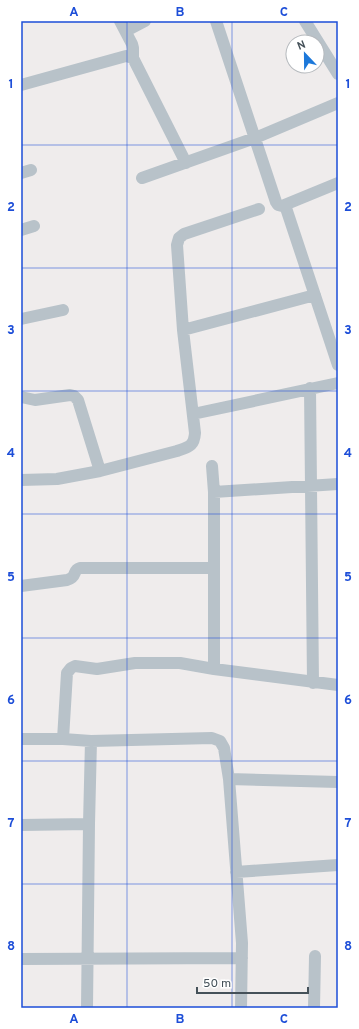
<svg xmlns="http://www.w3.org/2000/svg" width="359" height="1029" font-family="Overpass,sans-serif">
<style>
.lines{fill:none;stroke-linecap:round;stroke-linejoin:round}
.minor{stroke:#b8c2c9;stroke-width:12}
.grid{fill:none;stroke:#1d4ed8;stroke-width:1;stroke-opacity:0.55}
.neatline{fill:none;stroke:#1d4ed8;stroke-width:1.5}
.grid-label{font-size:13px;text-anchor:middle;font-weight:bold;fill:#1d4ed8}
</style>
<rect width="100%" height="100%" fill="#efecec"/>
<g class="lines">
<path class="minor" d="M120 21 132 44 133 48V58
M216 21 276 202 278 205 282 206 338 183
M305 21 338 74
M126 31 145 21
M21 85 126 56 133 58 186 163
M21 173 31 170
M142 178 255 138 338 103
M285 205 338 365
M21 230 34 226
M21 319 63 310
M183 330 315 295
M310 388 313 683
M21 397 35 400 70 395 74 396 78 400 100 471
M193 414 338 383
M212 466 214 492V669
M21 480 57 479 100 471 177 451C188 447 194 447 195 433L183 330 177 245 179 238 184 234 259 209
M214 492 338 484
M21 586 67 580C78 577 72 570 80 568H213
M21 739H63L67 673 71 668 75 666 97 669 135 663H180L214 669 338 685
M63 739 91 741 212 738 220 741 224 748 229 779 242 943 241 1008
M229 779 338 782
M21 825 89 824
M236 872 338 865
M21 959 242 958
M87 1008 89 824 91 741
M314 1008 315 956"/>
</g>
<path class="grid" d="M127 21V1008M232 21V1008M21 145H338M21 268H338M21 391H338M21 514H338M21 638H338M21 761H338M21 884H338"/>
<rect width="359" height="1029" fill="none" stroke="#ffffff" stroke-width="44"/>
<g transform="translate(305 54) rotate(338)"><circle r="19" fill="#ffffff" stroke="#b5b9bd"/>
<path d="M0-3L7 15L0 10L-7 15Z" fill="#1c78da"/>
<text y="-6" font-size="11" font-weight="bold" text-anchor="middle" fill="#455159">N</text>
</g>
<path d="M197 987v6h111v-6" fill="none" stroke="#455159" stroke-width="2"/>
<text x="203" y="987" font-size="12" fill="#455159" stroke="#ffffff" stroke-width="3" paint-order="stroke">50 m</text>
<rect x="22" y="22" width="315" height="985" class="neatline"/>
<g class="grid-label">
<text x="74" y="16">A</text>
<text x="180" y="16">B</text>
<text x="284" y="16">C</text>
<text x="11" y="88">1</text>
<text x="348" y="88">1</text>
<text x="11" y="211">2</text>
<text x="348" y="211">2</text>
<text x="11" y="334">3</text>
<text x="348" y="334">3</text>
<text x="11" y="457">4</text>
<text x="348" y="457">4</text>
<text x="11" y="581">5</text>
<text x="348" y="581">5</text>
<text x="11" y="704">6</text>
<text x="348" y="704">6</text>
<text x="11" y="827">7</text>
<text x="348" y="827">7</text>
<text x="11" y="950">8</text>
<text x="348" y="950">8</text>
<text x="74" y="1023">A</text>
<text x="180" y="1023">B</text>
<text x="284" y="1023">C</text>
</g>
</svg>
